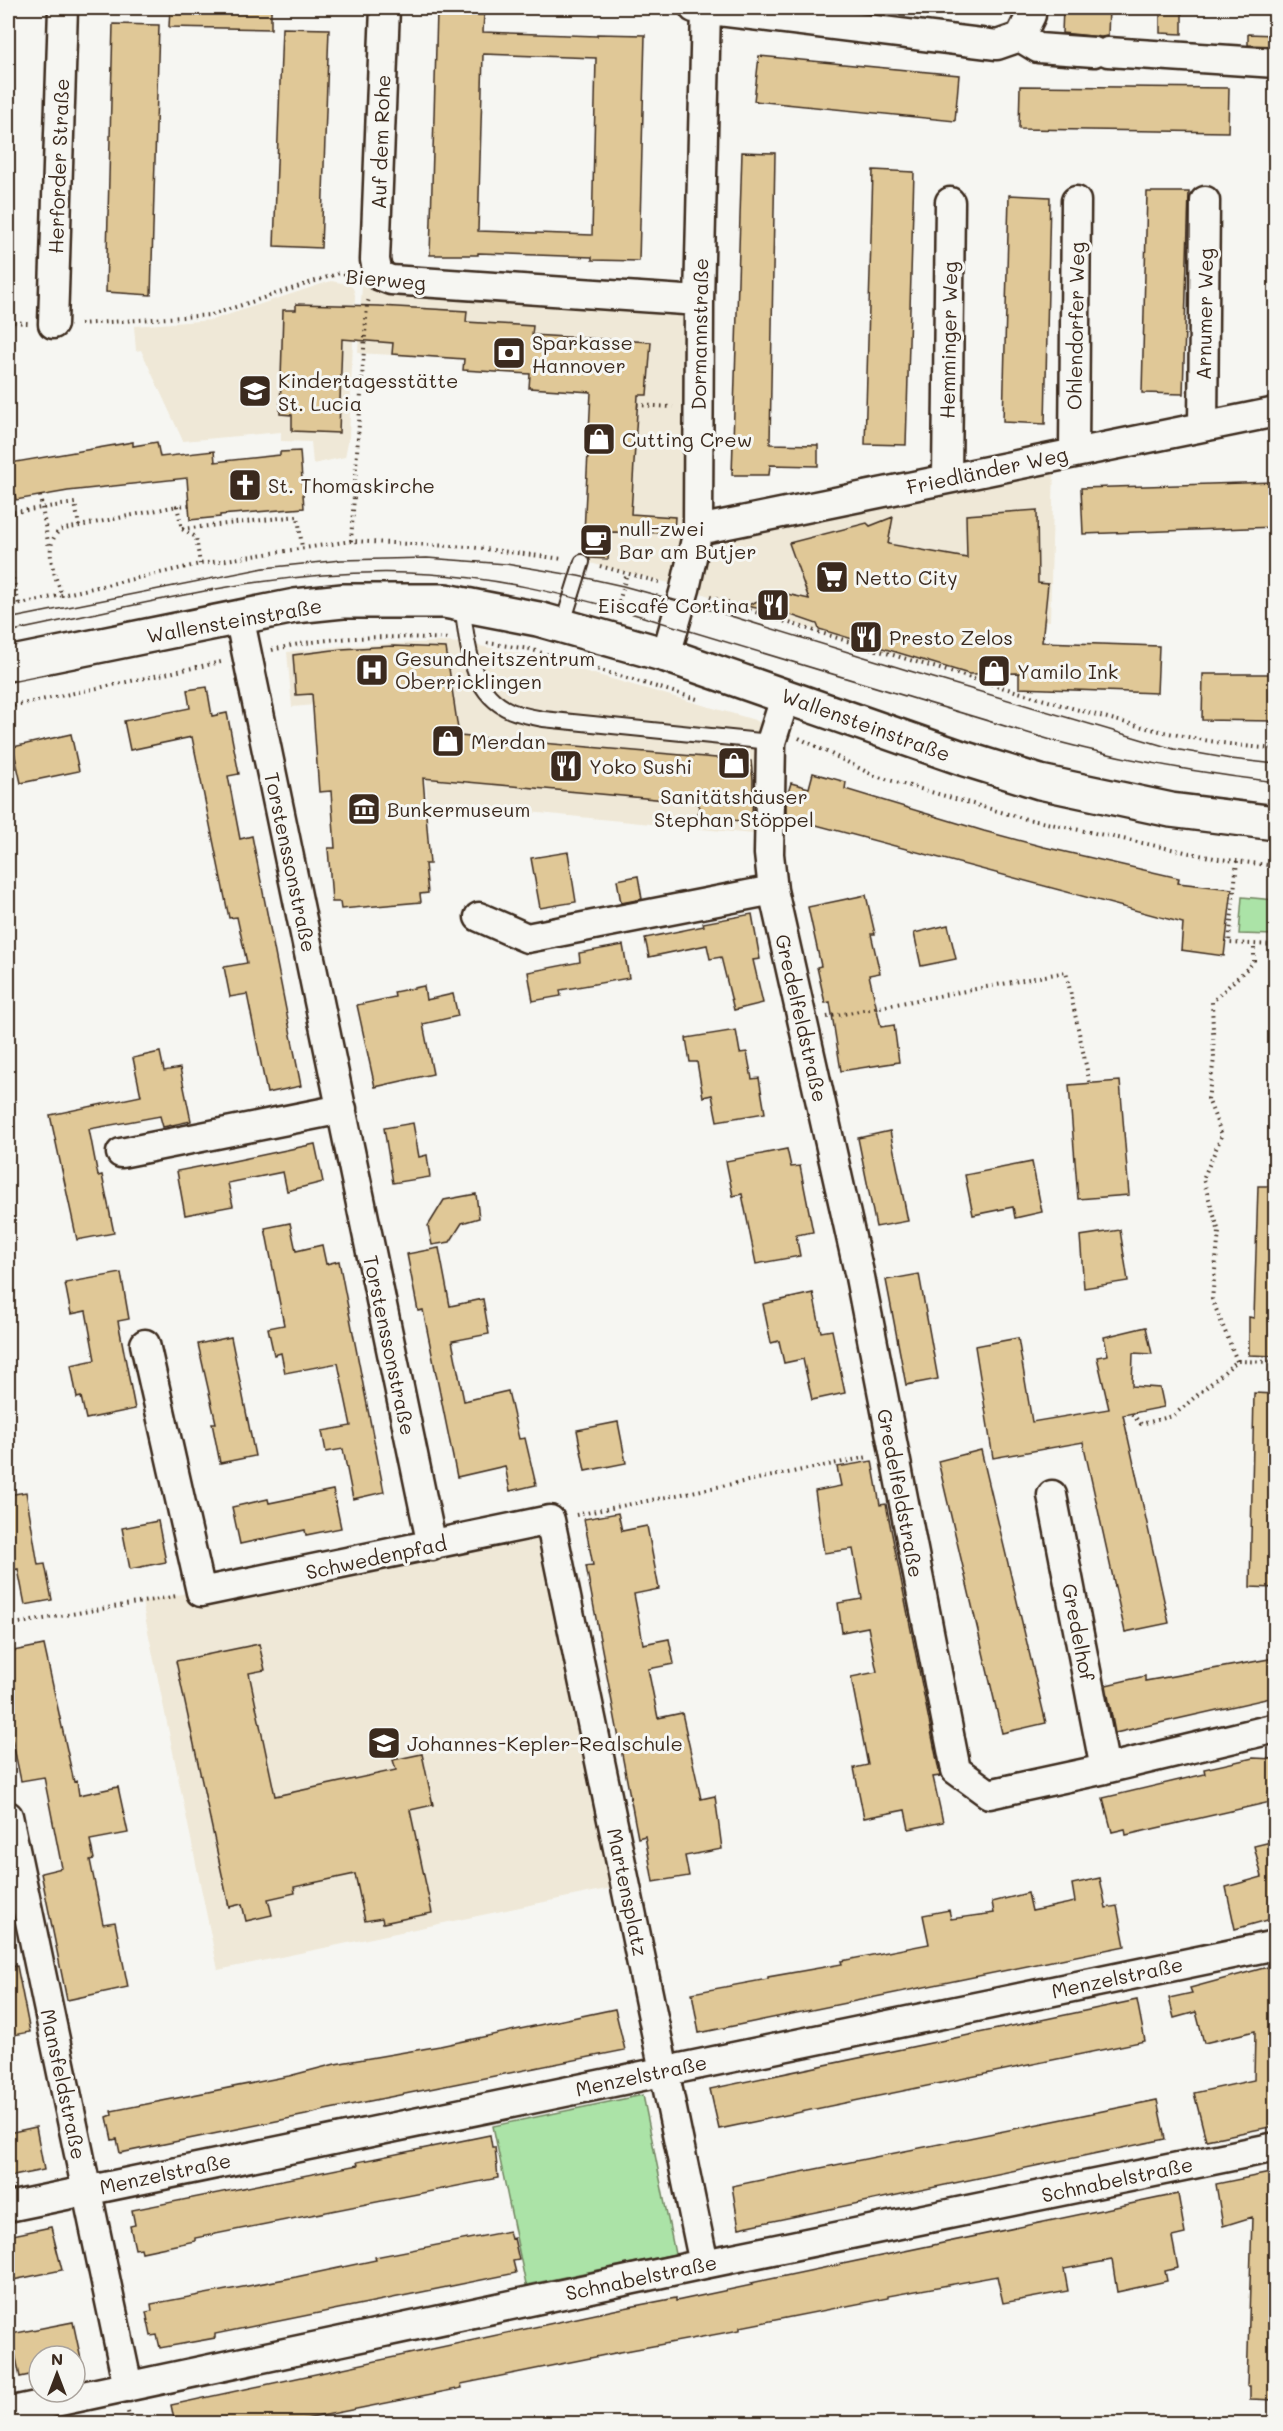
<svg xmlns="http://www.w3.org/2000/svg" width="1283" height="2431" font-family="Mali,sans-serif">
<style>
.built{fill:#efe8d7}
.green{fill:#abe3a7;stroke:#738662;stroke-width:1.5}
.building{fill:#e0c897;stroke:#3b2a1e;stroke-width:1.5;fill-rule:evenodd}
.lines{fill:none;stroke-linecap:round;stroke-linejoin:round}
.service-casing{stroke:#3b2a1e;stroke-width:18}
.minor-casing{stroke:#3b2a1e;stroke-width:33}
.tertiary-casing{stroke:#3b2a1e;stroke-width:38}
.path{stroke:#3b2a1e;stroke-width:4;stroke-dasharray:1.5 4.5;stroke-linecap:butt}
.service{stroke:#f6f6f2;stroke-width:14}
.minor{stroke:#f6f6f2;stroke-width:28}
.tertiary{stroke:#f6f6f2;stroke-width:33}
.tram{stroke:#3b2a1e;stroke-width:1.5}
.labels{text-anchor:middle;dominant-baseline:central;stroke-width:6;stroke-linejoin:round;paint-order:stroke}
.street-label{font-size:20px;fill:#3b2a1e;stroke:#f6f6f2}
.poi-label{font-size:20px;fill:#3b2a1e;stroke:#f6f6f2;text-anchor:start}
</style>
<rect width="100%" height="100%" fill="#f6f6f2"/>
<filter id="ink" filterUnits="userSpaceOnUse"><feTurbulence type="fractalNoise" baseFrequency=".0167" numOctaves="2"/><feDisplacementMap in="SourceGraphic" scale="12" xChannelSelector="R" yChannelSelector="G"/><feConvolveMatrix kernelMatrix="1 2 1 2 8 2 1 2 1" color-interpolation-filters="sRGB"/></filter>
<g filter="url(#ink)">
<path class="built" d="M331 281 348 284 353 288 355 295 349 437 345 457 313 464 311 442 281 441V432L183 441 141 350 136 351 134 326 212 320Z
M362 285 689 305 684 533 677 585 582 561 591 392 529 388V374L463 370 464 359 358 353Z
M1054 465 1050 621 1007 619 1005 684 968 676 853 642 697 592 708 553 725 540 748 530Z
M440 642 464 643 528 655 755 720 766 726 763 835 457 805H428L416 696 292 707 287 652 342 646Z
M550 1520 626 1885 218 1970 142 1602Z"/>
<path class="green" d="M1242 897 1275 900V935L1239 934Z
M643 2095 675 2254 526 2285 493 2126Z"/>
<path class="building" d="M170 8 271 10V29L169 27Z
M1063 8H1109L1108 36 1101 37 1062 33Z
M1160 11H1182V34L1160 33Z
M437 12 484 15 483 32 597 36V34L645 35 639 261 592 260V257L478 253V255H430ZM483 54 596 58 592 235 478 231Z
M113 24 159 25 151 295 106 292Z
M282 28 329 29 321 248 274 246Z
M1248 34 1275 35V46L1248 45Z
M759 56 959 75 955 121 754 101Z
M1020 86 1229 88 1228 132 1019 129Z
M742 152 775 153 770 444 818 445V466L770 465 769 475H732Z
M873 170 914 172 906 445 865 444Z
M1147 192H1189L1183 394 1142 393Z
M1009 195 1050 197 1045 424 1003 422Z
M296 304 379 306 467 311 466 322 533 326 532 335 651 342 647 395H638L631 514 675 517 674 533 610 532 608 559 590 558 583 553 591 392 529 388 530 374 463 370 464 359 392 354 393 343 342 339 339 433 292 431V415L280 414 283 310H296Z
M133 442V446L157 442 160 457 214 451 215 462 280 455V452L300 451 304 508 220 515V517L190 520 187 478 68 491 16 500 10 463Z
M1275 482V527L1083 534 1081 488Z
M1037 510 1038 583 1048 584 1042 642 1159 646 1157 693 1019 688V673L969 674 819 629 817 624 788 614 746 606 778 592 809 599 789 543 867 523 870 526 893 517 888 544 967 558 966 515Z
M393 646 446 648 459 736 751 761 753 780 752 822 698 817 699 803 423 778 430 864H425L428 893 420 894 421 902 341 909 340 902H332L331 887 328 848H335L331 791 319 792 312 694 296 695 293 655 341 649Z
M1203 674H1275V721L1202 720Z
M207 687 212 716 227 713 239 774 228 776 240 839 252 836 301 1086 267 1093 247 994 230 997 224 967 247 963 237 917 229 918 192 737 130 750 124 721 190 708 187 690Z
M71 734 79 771 21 783 13 747Z
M813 773 846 782 845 789 984 831 1044 847 1179 878 1178 883 1232 889 1224 956 1181 950 1183 923 786 817V799L791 783 809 788Z
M568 852 576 902 540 908 531 858Z
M638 876 642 899 621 903 617 880Z
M866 895 875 934H871L880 973 869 975 881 1027 894 1025 899 1062 841 1071 830 1002 825 1003 817 967 821 966 808 907Z
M752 914 760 959 753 960 763 1003 734 1010 721 957 710 959 707 945 649 957 645 938 704 926 703 923Z
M948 925 956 959 921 966 914 933Z
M623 945 629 978 560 990 561 996 533 1001 528 972 580 962 579 953Z
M424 986 426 1000 453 994 458 1016 423 1024 433 1074 375 1087 357 1005 395 997 394 992Z
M736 1030 740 1053 747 1052 752 1079 759 1078 765 1113 717 1121 712 1095 703 1097 697 1062H690L686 1038Z
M160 1052 164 1071 180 1068 191 1121 163 1127 160 1116 89 1129 98 1176 102 1175 114 1233 77 1240 50 1115 141 1096 133 1058Z
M1120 1081 1129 1195 1078 1199 1069 1085Z
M413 1123 419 1157 427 1155 430 1177 393 1183 384 1128Z
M890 1131 908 1221 876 1227 858 1138Z
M315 1144 323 1182 287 1191 283 1172 228 1183 233 1206 185 1215 177 1171 224 1162V1163Z
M787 1149 791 1167 800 1166 813 1232 796 1235 800 1256 756 1264 742 1194 733 1196 726 1161Z
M1032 1162 1042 1212 1015 1218 1013 1207 973 1215 965 1175Z
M1258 1186H1275V1356L1249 1355V1317L1254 1318Z
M476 1194 479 1218 462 1223 450 1242 432 1245 428 1226 444 1200Z
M290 1223 296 1251 322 1245 326 1264 339 1261 384 1492 353 1499 343 1449 326 1452 322 1431 351 1426 338 1363 285 1373 281 1353 274 1355 268 1328 284 1325 265 1228Z
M1120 1230 1128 1281 1084 1288 1080 1236Z
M439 1248 450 1306 483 1299 489 1334 452 1341 464 1401 508 1391 519 1439 525 1438 536 1485 510 1491 505 1466 457 1477 423 1310 418 1311 407 1254Z
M121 1273 129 1319 118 1321 135 1409 86 1419 81 1397 77 1398 71 1365 95 1360 86 1311 71 1314 65 1283Z
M919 1274 938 1379 906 1385 886 1280Z
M813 1293 821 1332 832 1330 845 1393 812 1400 803 1359 784 1363 779 1341 771 1343 763 1304Z
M1146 1327 1152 1354 1133 1353 1132 1386 1160 1388 1164 1407 1123 1415 1169 1623 1125 1632 1083 1442 993 1458 975 1346 1018 1338 1032 1422 1109 1409 1097 1357 1108 1355 1104 1337Z
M231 1337 255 1456 220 1463 212 1423H216L198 1344Z
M1254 1393 1275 1394V1588L1250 1587Z
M618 1422 626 1463 585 1471 577 1430Z
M981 1450 1046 1723 1002 1733 938 1461Z
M872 1461 880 1505 886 1504 940 1776 933 1777 943 1822 909 1829 905 1810 864 1818 854 1768 868 1765 851 1677 877 1672 868 1627 842 1632 838 1603 862 1599 853 1549 824 1553 815 1491 841 1486 837 1467Z
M333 1490 341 1528 306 1535 305 1530 240 1544 232 1507 268 1499 269 1503Z
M26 1492 38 1565 45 1564 52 1600 25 1605 18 1569 8 1571V1495Z
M618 1513 622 1531 647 1526 659 1589 634 1594 639 1620 643 1644 669 1639 674 1664 648 1669 658 1718 682 1713 701 1799 715 1796 722 1849 685 1856 689 1876 653 1882 645 1836 638 1838 586 1566 593 1565 584 1519Z
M158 1521 166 1562 130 1569 122 1528Z
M259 1644 265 1670 249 1673 275 1796 396 1770 393 1760 422 1754 433 1805 410 1810 432 1913 383 1923 382 1918 365 1921 355 1874 294 1887 295 1893 268 1899 272 1915 246 1921 242 1904 229 1907 176 1661Z
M44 1645 74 1782 77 1781 79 1795 118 1787 128 1833 90 1840 94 1859 90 1860 103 1924 115 1922 128 1987 67 2000 41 1873 62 1868 44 1777 21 1781 8 1719V1652Z
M1275 1658V1697L1115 1733 1106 1685 1145 1676V1681Z
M1253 1758 1275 1759V1801L1126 1835 1125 1829 1112 1832 1103 1798 1205 1774 1204 1769Z
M1275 1841V1918L1235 1929 1226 1887 1262 1877 1254 1846Z
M1100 1878 1106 1908 1117 1906 1125 1946 699 2033 692 1993 768 1979V1977L842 1964 841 1961 929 1944 923 1915 949 1910 951 1919 994 1913 992 1902 1028 1893 1032 1911 1075 1902 1072 1884Z
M1275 1965V2126L1206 2140 1194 2093 1254 2080 1255 2031 1204 2043 1196 2012 1174 2018 1169 1998 1192 1993 1190 1988Z
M17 1966 30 2032 8 2036V1967Z
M1137 2000 1145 2041 719 2129 710 2089Z
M615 2009 625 2050 325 2110 306 2115 120 2153 117 2139 112 2140 107 2117 112 2115 111 2111 289 2076 335 2064 440 2046Z
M1157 2100 1165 2139 739 2228 732 2186Z
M36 2127 44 2170 8 2177V2133Z
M490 2135 492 2147H495L498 2178 195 2238V2241L142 2252 141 2248 135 2249 130 2226 135 2225 132 2210 358 2165 357 2162Z
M1275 2172V2400L1250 2399V2386H1247L1252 2217 1223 2226 1216 2184Z
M1178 2194 1185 2234 1172 2237 1178 2268 1165 2271 1167 2281 1117 2292 1112 2260 1064 2269 1068 2291 1003 2303 997 2276 888 2296V2298L740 2327V2330L615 2353 461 2384 462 2388 281 2424H175L171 2405 619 2309 676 2298V2301L752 2285 751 2283Z
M51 2227 62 2270 8 2281V2236Z
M509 2231 511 2239 514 2238 519 2260 513 2261 516 2273 215 2334V2338L160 2348 157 2335 151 2336 146 2312 152 2311 151 2304 296 2277 376 2260 375 2257Z
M73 2322 82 2364 75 2366V2356H39V2373L20 2377 11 2334Z"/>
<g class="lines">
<g class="service-casing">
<path id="service" d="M462 605C468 644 469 693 511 711 521 715 533 717 543 719L771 742
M562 626 582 562"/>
</g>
<g class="minor-casing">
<path id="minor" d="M385 8 375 260 378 275 391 280 699 301
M694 8 997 45 1020 37 1038 48 1094 52
M1020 37 1031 15V8
M1108 52 1276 63
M53 324 63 8
M1203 426 1205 201
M1074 452 1076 201
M947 478 950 202
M698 530 1276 412
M239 616 432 1546
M666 655 685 589 698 530 699 301 706 9
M786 695 771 742 769 854 773 890 860 1277 956 1770 989 1794 1105 1769 1276 1728
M479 917 527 938 773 890
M121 1153 342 1109
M145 1344 201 1592 550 1520 704 2264
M1052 1495 1105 1769
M8 1816 128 2387
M8 2207 1276 1945
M8 2412 704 2264 1276 2147"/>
</g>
<g class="tertiary-casing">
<path id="tertiary" d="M8 664 295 606 343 601H445L538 619 666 655 962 758 1040 782 1171 810 1276 823"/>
</g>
<path class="path" d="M8 322 28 323
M80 324 211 315 340 273 351 274
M637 405 673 407
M40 496 49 548
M189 505 177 506 182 529 196 537 200 564
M8 513 75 503 79 526
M182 529 298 516 302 548
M351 541 367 305 369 299
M8 555 19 605
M600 566 659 582
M62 597C56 576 41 547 60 530L177 506
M710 597C802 628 895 656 988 683 1082 711 1177 742 1276 749
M8 607 200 564 351 541 470 547 563 559
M616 613 627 573
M487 643 529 649 697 699
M272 650C330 635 390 636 450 639
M8 707 221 662
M799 738 875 776 1022 818 1219 859 1276 866
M1237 861 1229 943 1276 945
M827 1017 1066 972 1090 1084
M1237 1361 1212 1299 1219 1232 1203 1179 1222 1135 1208 1099 1214 1059 1212 1002 1254 962V944
M1132 1414 1141 1424 1173 1416 1237 1361 1276 1362
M576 1515 868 1457
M8 1625 177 1596
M128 2412 131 2424"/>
<use href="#service" class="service"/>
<use href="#minor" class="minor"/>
<use href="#tertiary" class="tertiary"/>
<path class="tram" d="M8 619 264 568 341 560 427 558 506 564 578 576 623 586 711 610 910 671 1174 749 1231 759 1276 764
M8 632C146 604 287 564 430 574 494 578 555 592 617 609L1051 740C1125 760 1199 773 1276 782"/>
</g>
</g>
<defs>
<g id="bank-square" transform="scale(1.725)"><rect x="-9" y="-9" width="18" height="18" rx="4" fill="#3b2a1e" stroke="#f6f6f2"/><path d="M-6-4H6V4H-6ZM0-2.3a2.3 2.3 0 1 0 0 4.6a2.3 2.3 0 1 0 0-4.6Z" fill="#fff"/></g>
<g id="school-square" transform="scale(1.725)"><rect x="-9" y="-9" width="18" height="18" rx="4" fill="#3b2a1e" stroke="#f6f6f2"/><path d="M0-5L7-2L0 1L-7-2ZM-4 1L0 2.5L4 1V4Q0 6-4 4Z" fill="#fff"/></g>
<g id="shop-square" transform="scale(1.725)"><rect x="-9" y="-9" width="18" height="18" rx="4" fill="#3b2a1e" stroke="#f6f6f2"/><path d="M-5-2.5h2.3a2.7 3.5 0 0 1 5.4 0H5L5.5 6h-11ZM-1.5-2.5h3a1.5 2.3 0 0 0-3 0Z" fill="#fff"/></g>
<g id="church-square" transform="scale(1.725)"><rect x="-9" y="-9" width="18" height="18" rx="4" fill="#3b2a1e" stroke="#f6f6f2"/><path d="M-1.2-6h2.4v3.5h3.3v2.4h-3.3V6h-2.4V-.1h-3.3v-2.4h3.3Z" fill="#fff"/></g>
<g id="cafe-square" transform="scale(1.725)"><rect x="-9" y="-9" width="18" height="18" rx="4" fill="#3b2a1e" stroke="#f6f6f2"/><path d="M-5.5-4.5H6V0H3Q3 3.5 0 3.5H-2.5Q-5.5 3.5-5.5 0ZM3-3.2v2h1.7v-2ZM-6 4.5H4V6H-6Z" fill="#fff"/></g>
<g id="supermarket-square" transform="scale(1.725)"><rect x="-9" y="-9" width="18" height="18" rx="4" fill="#3b2a1e" stroke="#f6f6f2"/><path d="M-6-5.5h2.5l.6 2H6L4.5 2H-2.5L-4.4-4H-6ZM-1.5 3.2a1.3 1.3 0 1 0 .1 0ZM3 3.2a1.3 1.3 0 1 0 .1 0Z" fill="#fff"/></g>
<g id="restaurant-square" transform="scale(1.725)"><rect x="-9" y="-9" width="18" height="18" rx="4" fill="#3b2a1e" stroke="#f6f6f2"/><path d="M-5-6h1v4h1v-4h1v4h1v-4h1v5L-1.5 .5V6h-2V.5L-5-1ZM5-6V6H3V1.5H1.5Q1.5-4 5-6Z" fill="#fff"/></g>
<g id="hospital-square" transform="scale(1.725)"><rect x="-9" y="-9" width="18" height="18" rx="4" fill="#3b2a1e" stroke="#f6f6f2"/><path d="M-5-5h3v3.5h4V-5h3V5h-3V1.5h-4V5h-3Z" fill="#fff"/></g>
<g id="museum-square" transform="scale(1.725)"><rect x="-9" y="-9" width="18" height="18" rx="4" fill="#3b2a1e" stroke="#f6f6f2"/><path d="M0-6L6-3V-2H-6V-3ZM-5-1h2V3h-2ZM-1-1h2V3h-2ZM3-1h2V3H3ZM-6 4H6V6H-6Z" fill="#fff"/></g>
</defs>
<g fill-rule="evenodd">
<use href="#bank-square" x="509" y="353"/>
<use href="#school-square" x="255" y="391"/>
<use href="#shop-square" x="599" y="439"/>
<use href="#church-square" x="245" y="485"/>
<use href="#cafe-square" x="596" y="540"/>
<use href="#supermarket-square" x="832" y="577"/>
<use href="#restaurant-square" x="773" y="605"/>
<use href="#restaurant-square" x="866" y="637"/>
<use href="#hospital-square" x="372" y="670"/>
<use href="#shop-square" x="994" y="671"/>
<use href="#shop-square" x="448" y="741"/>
<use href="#shop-square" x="734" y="763"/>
<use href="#restaurant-square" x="566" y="766"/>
<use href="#museum-square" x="364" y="809"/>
<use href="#school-square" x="384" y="1743"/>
</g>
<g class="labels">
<g class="street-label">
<text transform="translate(380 142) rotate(-88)">Auf dem Rohe</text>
<text transform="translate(58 166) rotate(-88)">Herforder Straße</text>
<text transform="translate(386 279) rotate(5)">Bierweg</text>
<text transform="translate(1204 314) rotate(-89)">Arnumer Weg</text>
<text transform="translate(1075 326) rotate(-89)">Ohlendorfer Weg</text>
<text transform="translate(699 334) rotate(-89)">Dormannstraße</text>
<text transform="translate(948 340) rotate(-89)">Hemminger Weg</text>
<text transform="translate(987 470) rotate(-12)">Friedländer Weg</text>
<text transform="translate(234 620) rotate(-10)">Wallensteinstraße</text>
<text transform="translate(866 724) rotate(20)">Wallensteinstraße</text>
<text transform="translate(291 862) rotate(78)">Torstenssonstraße</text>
<text transform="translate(802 1018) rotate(77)">Gredelfeldstraße</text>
<text transform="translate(390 1345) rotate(78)">Torstenssonstraße</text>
<text transform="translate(901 1493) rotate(79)">Gredelfeldstraße</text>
<text transform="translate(376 1557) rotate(-12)">Schwedenpfad</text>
<text transform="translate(1079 1632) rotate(79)">Gredelhof</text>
<text transform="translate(628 1892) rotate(78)">Martensplatz</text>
<text transform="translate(1117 1977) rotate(-12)">Menzelstraße</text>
<text transform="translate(641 2075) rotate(-12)">Menzelstraße</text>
<text transform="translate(64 2084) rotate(78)">Mansfeldstraße</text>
<text transform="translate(165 2173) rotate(-12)">Menzelstraße</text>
<text transform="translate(1117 2179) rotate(-12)">Schnabelstraße</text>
<text transform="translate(641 2277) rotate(-12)">Schnabelstraße</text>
</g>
<g class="poi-label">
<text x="532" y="342">Sparkasse<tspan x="532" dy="23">Hannover</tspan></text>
<text x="278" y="380">Kindertagesstätte<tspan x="278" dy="23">St. Lucia</tspan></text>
<text x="622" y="439">Cutting Crew</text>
<text x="268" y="485">St. Thomaskirche</text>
<text x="619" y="528">null-zwei<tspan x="619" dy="23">Bar am Butjer</tspan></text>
<text x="855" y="577">Netto City</text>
<text x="750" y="605" text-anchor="end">Eiscafé Cortina</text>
<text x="889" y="637">Presto Zelos</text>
<text x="395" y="658">Gesundheitszentrum<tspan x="395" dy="23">Oberricklingen</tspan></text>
<text x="1017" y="671">Yamilo Ink</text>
<text x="471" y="741">Merdan</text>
<text x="589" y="766">Yoko Sushi</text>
<text x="734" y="796" text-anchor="middle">Sanitätshäuser<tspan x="734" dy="23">Stephan Stöppel</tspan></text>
<text x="387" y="809">Bunkermuseum</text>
<text x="407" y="1743">Johannes-Kepler-Realschule</text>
</g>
</g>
<rect width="1283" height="2431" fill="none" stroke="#f6f6f2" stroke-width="30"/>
<rect x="15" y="15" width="1253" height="2401" fill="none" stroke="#3b2a1e" stroke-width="2" filter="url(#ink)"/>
<g transform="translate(57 2374)"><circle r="28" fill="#f6f6f2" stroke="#aba49d" stroke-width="1.5"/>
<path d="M0-4.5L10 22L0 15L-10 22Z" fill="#3b2a1e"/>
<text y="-9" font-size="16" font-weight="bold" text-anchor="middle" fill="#3b2a1e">N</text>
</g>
</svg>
